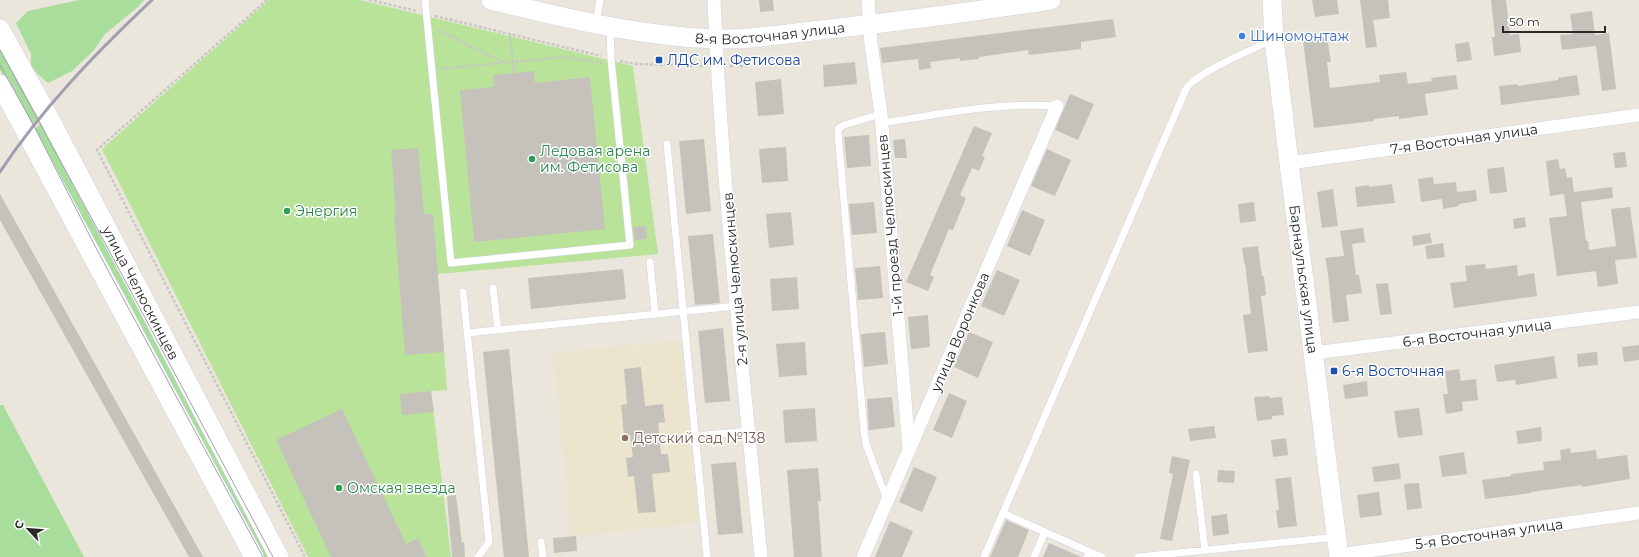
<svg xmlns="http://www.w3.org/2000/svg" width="1639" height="557" font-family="Montserrat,sans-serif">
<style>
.education{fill:#eae5cc}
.green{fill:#a8dd9c}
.pitch{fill:#b8e398}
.building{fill:#c5c2bb}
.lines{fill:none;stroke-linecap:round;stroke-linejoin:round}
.service-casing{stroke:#d1d1e0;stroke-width:8}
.minor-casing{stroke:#d1d1e0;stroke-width:14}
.secondary-casing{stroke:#d1d1e0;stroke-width:20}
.path{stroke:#c7c7c7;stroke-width:2.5;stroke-dasharray:3 2;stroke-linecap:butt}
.service{stroke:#fff;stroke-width:7}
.minor{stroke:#fff;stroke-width:13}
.secondary{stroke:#fff;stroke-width:19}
.tram{stroke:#9f9fb1;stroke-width:1}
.rail{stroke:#9f9fb1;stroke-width:3}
.shop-dot{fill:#3f7fe0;stroke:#fff;stroke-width:1.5}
.transit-dot{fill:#1a4fb4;stroke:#fff;stroke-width:1.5}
.leisure-dot{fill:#2e9e5b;stroke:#fff;stroke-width:1.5}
.education-dot{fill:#8d6e63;stroke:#fff;stroke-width:1.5}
.labels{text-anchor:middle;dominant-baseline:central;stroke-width:3;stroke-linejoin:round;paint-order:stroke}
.street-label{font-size:14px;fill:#292929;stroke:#fff}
.shop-label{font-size:14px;fill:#366cbe;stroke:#fff;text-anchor:start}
.transit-label{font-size:14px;fill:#164399;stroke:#fff;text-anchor:start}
.leisure-label{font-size:14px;fill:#27864d;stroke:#fff;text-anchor:start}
.education-label{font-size:14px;fill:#785e54;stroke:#fff;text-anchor:start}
</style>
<rect width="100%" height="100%" fill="#eae6db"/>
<path class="education" d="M680 340 698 523 571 536 553 353Z"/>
<path class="green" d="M79 0H144L139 6 105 34 94 50 72 71 48 83 31 68V54L16 23 28 11Z
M0 46 39 117 30 126 0 70Z
M41 122 274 557H261L34 131Z
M0 405H3L84 557H0Z"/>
<path class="pitch" d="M269 0H360L633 66 658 254 438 274 447 390 431 391 451 557H308L102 149Z"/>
<path class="building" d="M759 0H773L774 11 760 12Z
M1312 0H1337L1339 14 1315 17Z
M1360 0H1388L1390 18 1373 20 1377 47 1366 48Z
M1491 0H1506L1510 35 1519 34 1521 52 1494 56 1492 37H1495Z
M1592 11 1595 35 1609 33 1616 89 1602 91 1596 46 1562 50 1560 35 1573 34 1570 14Z
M1113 19 1116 37 1081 42V49L1029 55 1028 50 979 57V59L960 61V58L930 62 931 68 919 70 918 59 882 63 880 48Z
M1327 37 1331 62H1327L1330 88 1380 82 1379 75 1406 72 1408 84 1432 81 1431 78 1456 75 1458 89 1425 94 1428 115 1399 119V116L1374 119V121L1314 128 1303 41Z
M1469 42 1472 60 1457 62 1455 44Z
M855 62 857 84 824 87 823 65Z
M534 71 535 83 590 77 605 229 474 242 460 90 494 87 493 75Z
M1577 75 1580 95 1501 105 1499 86 1518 84V86L1558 80V78Z
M781 79 784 114 758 116 755 82Z
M1070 94 1094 104 1078 140 1055 130Z
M974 126 992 133 982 156 985 157 979 171 972 168 960 195 966 198 953 230 949 229 930 275 934 277 928 291 906 282Z
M869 135 871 166 847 168 844 137Z
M704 139 711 211 686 214 679 141Z
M905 139 907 158H895L893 140Z
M786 147 788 181 762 183 759 149Z
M418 148 424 214H433L444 352 405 355 394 214H396L391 150Z
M1047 149 1071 160 1055 196 1031 186Z
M1625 152 1627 167 1615 168 1613 153Z
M1558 159 1560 169 1565 168 1567 178 1572 177 1574 192 1612 187 1613 198 1581 202 1586 241H1588L1589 250 1616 246 1611 209 1630 207 1637 258 1615 260 1618 284 1598 287 1596 271 1557 276 1549 218 1567 216 1564 194 1550 196 1546 161Z
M1504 167 1507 192 1490 194 1487 169Z
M1433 177 1434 184 1456 182 1457 192 1476 190 1477 201 1459 204V206L1443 209 1442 199 1421 202 1418 179Z
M1392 184 1395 203 1357 207 1355 187 1369 185V187Z
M1333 189 1338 226 1322 228 1317 192Z
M0 194 203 557H189L0 220Z
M874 202 877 233 852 235 849 204Z
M1254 202 1256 221 1240 223 1238 204Z
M1022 210 1045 220 1030 256 1007 246Z
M791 212 794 245 769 248 766 214Z
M1525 217 1526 227 1514 229 1513 219Z
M646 226 647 239 635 240 633 227Z
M1363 228 1365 242 1352 244 1356 275H1359L1362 293 1346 295 1349 321 1333 323 1328 273 1325 258 1344 256 1340 231Z
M1430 233 1432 243 1413 246 1412 236Z
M713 234 720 303 695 305 688 236Z
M1443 243 1445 257 1427 259 1425 246Z
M1258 246 1262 276H1264L1266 295 1261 296 1268 351 1248 353 1243 315 1251 314 1245 263H1244L1242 248Z
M1485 264 1486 269 1517 265 1518 276 1534 273 1537 296 1454 308 1450 283 1467 281 1465 266Z
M880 266 883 298 858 300 855 268Z
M623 269 626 299 531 309 528 278Z
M997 270 1020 280 1004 316 981 306Z
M797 277 799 309 772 311 770 279Z
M1388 283 1392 314 1380 315 1376 284Z
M928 315 930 347 911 349 908 317Z
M723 328 730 401 705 403 698 331Z
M885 332 888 364 864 367 861 334Z
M969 332 993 342 978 378 954 367Z
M805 342 807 375 779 377 776 344Z
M1639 345V360L1624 362 1622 347Z
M509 349 528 547 529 557H504L503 549 483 352Z
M1597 352 1598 365 1578 367 1577 354Z
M1554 356 1557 378 1516 385 1515 380 1497 382 1494 365Z
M641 367 645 406 663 404 665 422 658 423 661 454H668L670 472 652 474 656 512 638 513 634 476 628 477 626 458 633 457 630 435 624 436 621 405 627 404 624 369Z
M1459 369 1461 381 1476 379 1478 400 1462 402 1463 411 1446 414 1443 394H1448L1445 371Z
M1367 381 1368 396 1345 399 1343 385Z
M431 391 434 412 402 415 400 394Z
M949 393 967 401 952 438 933 430Z
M1269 396 1270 398 1282 397 1284 415 1272 416V419L1257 421 1254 397Z
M892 397 895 427 869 430 867 399Z
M815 408 817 441 785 443 783 410Z
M1419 408 1423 435 1398 438 1394 411Z
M342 409 406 544 418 538 427 557H331L276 440Z
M1214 426 1216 438 1190 441 1188 429Z
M1541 427 1542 441 1518 444 1516 431Z
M1286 438 1288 455 1273 457 1271 440Z
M1570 448 1571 453 1596 450 1597 459 1627 455 1630 479 1582 487V485L1531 492V493L1485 499 1482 480 1511 476V474L1544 470 1543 462 1561 460 1560 450Z
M1464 452 1467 474 1442 477 1439 456Z
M1172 456 1190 460 1172 541 1160 539 1173 474 1169 473Z
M736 462 743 533 718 535 711 464Z
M1399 463 1401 479 1374 482 1372 467Z
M914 467 937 477 922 512 899 502Z
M818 468 821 501H818L822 557H794L787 470Z
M1218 470 1235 471 1234 483 1217 482Z
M1291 477 1297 526 1278 528 1276 510H1279L1275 479Z
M1419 483 1422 508 1407 510 1404 484Z
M1379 492 1382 515 1360 518 1357 495Z
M456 495 462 543 464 542 465 557H452L447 496Z
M1227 514 1229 534 1213 536 1211 516Z
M1006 520 1029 530 1018 557H990Z
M890 521 913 531 902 557H875Z
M576 536 577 551 554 553 553 538Z
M1049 543 1081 557H1043Z"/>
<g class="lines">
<g class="service-casing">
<path id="service" d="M425 0 451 263 630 245 611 59 610 27
M596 24 600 0
M881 114 844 125 839 128 838 133 864 431 866 444 887 500
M882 123C940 114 998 102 1057 106
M667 144 707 557
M650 262 655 314
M493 288 498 330
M463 292 489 542 478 557
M467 333 737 306
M695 436 749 431
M1196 474 1205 550
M1003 513 1045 532
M541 542 543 557
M984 557 1186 89C1196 73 1253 49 1272 40
M1034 557 1045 532 1090 552
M1087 557 1090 552 1102 557
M1138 557 1336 537"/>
</g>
<g class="minor-casing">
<path id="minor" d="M714 0C722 186 743 372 761 557
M868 0 871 44 881 114 909 448
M1289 163 1639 115
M1314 353 1639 312
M1339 555 1639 513
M863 557 1057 106"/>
</g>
<g class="secondary-casing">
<g id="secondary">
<path id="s1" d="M491 0C564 18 639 36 714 39 752 40 791 33 829 29 903 21 977 11 1051 0"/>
<path id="s2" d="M1272 0 1274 39 1289 163 1339 557"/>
<path id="s3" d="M0 29 46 112 279 557"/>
<path d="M0 84 254 557"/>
</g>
</g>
<path class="path" d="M267 0 97 150 305 557
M369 0 417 11
M435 16 601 56
M438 30 505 63
M510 34 514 73
M620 61 636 64 705 66
M730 66H747
M441 69 563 57 603 63"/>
<use href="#service" class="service"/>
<use href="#minor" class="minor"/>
<use href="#secondary" class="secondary"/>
<path class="tram" d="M0 50 105 243 273 557
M0 65 34 126 96 248 263 557"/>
<path class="rail" d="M0 172C42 108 97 52 152 0"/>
</g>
<circle class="shop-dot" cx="1242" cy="36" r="4"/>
<g class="transit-dot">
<rect x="655" y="56" width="8" height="8" rx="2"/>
<rect x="1330" y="367" width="8" height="8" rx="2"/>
</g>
<g class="leisure-dot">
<circle cx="532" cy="159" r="4"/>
<circle cx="287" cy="211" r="4"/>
<circle cx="339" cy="488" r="4"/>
</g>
<circle class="education-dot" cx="625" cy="438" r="4"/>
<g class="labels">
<g class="street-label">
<text stroke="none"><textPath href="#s1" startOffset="283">8-я Восточная улица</textPath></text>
<text transform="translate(1464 139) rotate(-8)">7-я Восточная улица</text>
<text transform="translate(890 225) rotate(-95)">1-й проезд Челюскинцев</text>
<text transform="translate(735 279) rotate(-95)">2-я улица Челюскинцев</text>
<text stroke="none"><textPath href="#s2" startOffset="281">Барнаульская улица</textPath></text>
<text stroke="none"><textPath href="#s3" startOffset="299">улица Челюскинцев</textPath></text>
<text transform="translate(960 332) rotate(-67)">улица Воронкова</text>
<text transform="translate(1477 333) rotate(-7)">6-я Восточная улица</text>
<text transform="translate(1489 534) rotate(-8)">5-я Восточная улица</text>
</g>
<g class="shop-label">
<text x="1250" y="36">Шиномонтаж</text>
</g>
<g class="transit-label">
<text x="667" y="60">ЛДС им. Фетисова</text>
<text x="1342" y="371">6-я Восточная</text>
</g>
<g class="leisure-label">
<text x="540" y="151">Ледовая арена<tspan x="540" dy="16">им. Фетисова</tspan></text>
<text x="295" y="211">Энергия</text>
<text x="347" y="488">Омская звезда</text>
</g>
<g class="education-label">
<text x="633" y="438">Детский сад №138</text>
</g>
</g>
<g transform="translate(28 529) rotate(296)" stroke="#ffffff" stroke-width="3" paint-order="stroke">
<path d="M0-3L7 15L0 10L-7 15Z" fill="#292929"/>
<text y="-6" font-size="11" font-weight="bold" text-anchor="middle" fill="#292929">С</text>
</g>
<path d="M1503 26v6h102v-6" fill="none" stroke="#292929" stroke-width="2"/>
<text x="1509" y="26" font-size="12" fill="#292929" stroke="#ffffff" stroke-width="3" paint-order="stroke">50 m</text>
</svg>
